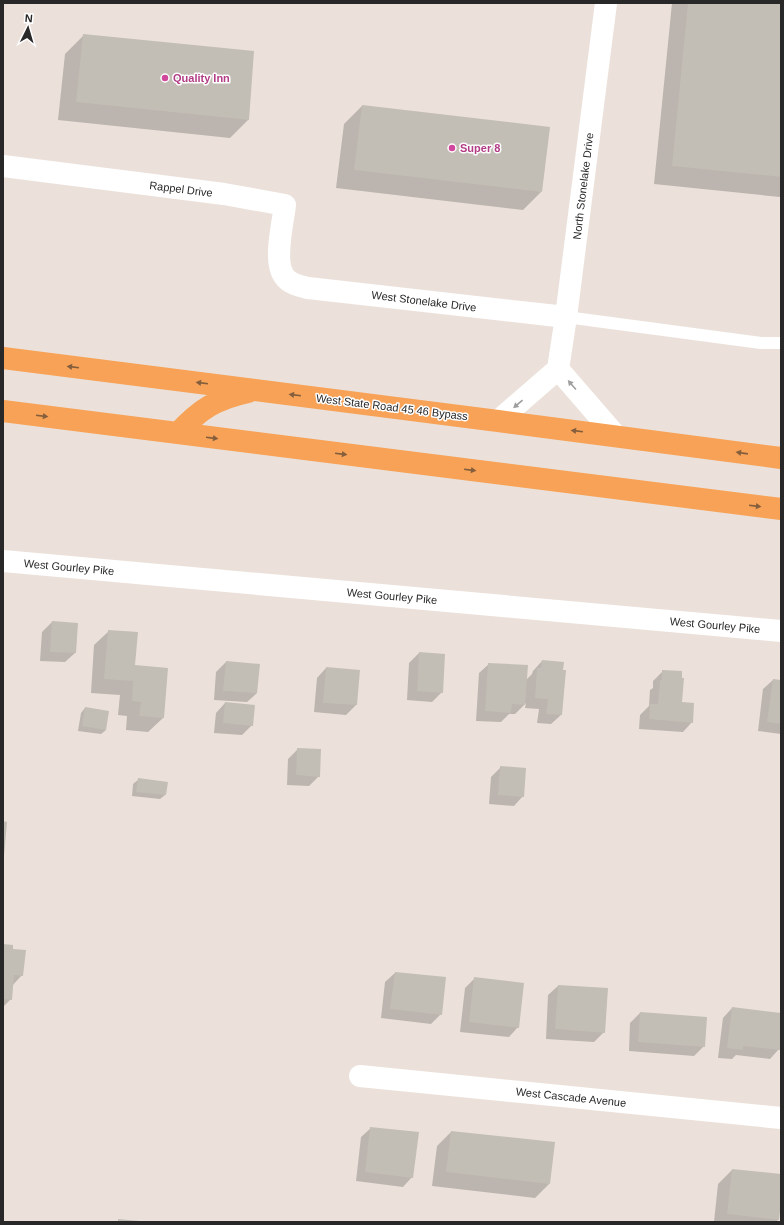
<svg xmlns="http://www.w3.org/2000/svg" width="784" height="1225" font-family="Arial,sans-serif">
<style>
.shadow{fill:#0003}
.building{fill:#c2bdb5}
.lines{fill:none;stroke-linecap:round;stroke-linejoin:round}
.service{stroke:#fff;stroke-width:12}
.minor{stroke:#fff;stroke-width:22}
.trunk{stroke:#f7a256;stroke-width:22}
.oneway{fill:#855f3d}
.oneway2{fill:#9e9e9e}
.hotel-dot{fill:#d1479c;stroke:#fff;stroke-width:1.5}
.labels{text-anchor:middle;dominant-baseline:central;stroke-width:3;stroke-linejoin:round;paint-order:stroke}
.hotel-label{font-size:11px;font-weight:bold;fill:#b23c85;stroke:#fff;text-anchor:start}
.street-label{font-size:11px;fill:#282828;stroke:#fff}
</style>
<rect width="100%" height="100%" fill="#ebe1da"/>
<path class="shadow" d="M672 3H781V196L780 197 654 184Z
M84 35 253 52 248 120 230 138 58 120 65 54Z
M362 106 541 192 523 210 336 188 344 124Z
M52 622 75 653 65 662 40 661 42 632Z
M109 631 134 666 163 718 148 732 126 730 127 716 118 715 120 695 91 693 94 645Z
M419 653 442 692 432 702 407 700 409 663Z
M542 661 561 715 551 724 537 723 539 709 525 708 526 703 515 714H509L501 722 476 721 479 673 489 664 526 680 532 674 533 671Z
M226 662 257 693 247 702 214 700 216 672Z
M326 668 359 671 356 705 346 715 314 712 317 678Z
M663 671 692 722 683 732 639 729 640 715 649 706 650 690 653 688V681Z
M773 680 781 681V734L758 731 763 689Z
M225 703 252 725 242 735 214 733 216 713Z
M85 708 106 730 101 734 78 731 81 713Z
M298 749 319 776 309 786 287 785 288 759Z
M501 767 523 796 514 806 489 804 491 777Z
M138 780 165 795 160 799 132 796 133 784Z
M3 945 12 950 22 975 12 986 11 999 3 1007Z
M395 973 441 1014 431 1024 381 1018 385 982Z
M475 978 518 1027 509 1037 460 1032 465 988Z
M558 986 604 1032 594 1042 546 1039 548 995Z
M732 1008 781 1014 779 1049 770 1059 736 1055 732 1059 718 1058 723 1018Z
M640 1013 704 1046 694 1056 629 1051 630 1023Z
M371 1128 412 1177 403 1187 356 1181 361 1137Z
M451 1132 549 1184 535 1198 432 1186 437 1146Z
M732 1170 781 1175V1194L778 1220 776 1222H714L718 1184Z"/>
<path class="building" d="M688 3H781V177L672 166Z
M83 34 254 51 249 120 76 102Z
M362 105 550 127 542 192 354 170Z
M52 621 78 623 76 653 50 652Z
M108 630 138 632 135 665 168 668 164 718 139 716 141 702 132 701 133 681 104 679Z
M419 652 445 654 443 693 417 691Z
M542 660 564 662 563 670H566L562 715 546 714 548 699 535 698 537 668H541Z
M226 661 260 664 257 693 223 691Z
M488 663 528 665 525 705 512 704 511 713 485 711Z
M326 667 360 670 357 705 323 703Z
M662 670 682 671V678H684L682 702 694 703 693 723 649 719 650 704H658L660 680H662Z
M773 679 781 680V724L767 722Z
M225 702 255 705 253 726 223 723Z
M85 707 109 711 106 730 82 726Z
M297 748 321 749 320 777 296 775Z
M500 766 526 768 524 797 498 795Z
M138 778 168 782 166 795 136 792Z
M3 821 7 822 4 856H3Z
M3 944 13 945V949L26 950 23 976 14 975 12 1000 3 999Z
M395 972 446 977 442 1015 390 1009Z
M474 977 524 983 519 1028 469 1022Z
M558 985 608 988 605 1033 555 1029Z
M732 1007 781 1013 780 1050 743 1046V1050L727 1048Z
M640 1012 707 1017 705 1047 638 1042Z
M370 1127 419 1132 413 1178 365 1172Z
M451 1131 555 1142 550 1184 446 1172Z
M732 1169 781 1174V1203L779 1220 727 1214Z
M118 1219 140 1221V1222H118Z"/>
<g class="lines">
<path class="service" d="M566 317 761 343H781"/>
<path class="minor" d="M3 166 224 194 285 205C283 223 273 261 284 276 289 284 300 286 308 288L566 317
M558 369 616 436
M498 421 558 369 566 317 606 3
M3 561 781 631
M360 1076 781 1118"/>
<path class="trunk" d="M3 358 498 421 781 458
M3 411 781 509
M178 433C200 409 216 399 248 392"/>
</g>
<defs><path id="oneway-solid" d="M-6-.8H1V-3.2L6.5 0L1 3.2V.8H-6Z"/></defs>
<g class="oneway">
<use href="#oneway-solid" transform="translate(73 367) rotate(-173)"/>
<use href="#oneway-solid" transform="translate(202 383) rotate(-173)"/>
<use href="#oneway-solid" transform="translate(295 395) rotate(-173)"/>
<use href="#oneway-solid" transform="translate(42 416) rotate(7)"/>
<use href="#oneway-solid" transform="translate(577 431) rotate(-173)"/>
<use href="#oneway-solid" transform="translate(212 438) rotate(7)"/>
<use href="#oneway-solid" transform="translate(742 453) rotate(-172)"/>
<use href="#oneway-solid" transform="translate(341 454) rotate(7)"/>
<use href="#oneway-solid" transform="translate(470 470) rotate(7)"/>
<use href="#oneway-solid" transform="translate(755 506) rotate(7)"/>
</g>
<g class="oneway2">
<use href="#oneway-solid" transform="translate(572 385) rotate(-131)"/>
<use href="#oneway-solid" transform="translate(518 404) rotate(139)"/>
</g>
<g class="hotel-dot">
<circle cx="165" cy="78" r="4"/>
<circle cx="452" cy="148" r="4"/>
</g>
<g class="labels">
<g class="hotel-label">
<text x="173" y="78">Quality Inn</text>
<text x="460" y="148">Super 8</text>
</g>
<g class="street-label">
<text transform="translate(583 186) rotate(-83)">North Stonelake Drive</text>
<text transform="translate(181 189) rotate(7)">Rappel Drive</text>
<text transform="translate(424 301) rotate(7)">West Stonelake Drive</text>
<text transform="translate(392 407) rotate(7)">West State Road 45 46 Bypass</text>
<text transform="translate(69 567) rotate(5)">West Gourley Pike</text>
<text transform="translate(392 596) rotate(5)">West Gourley Pike</text>
<text transform="translate(715 625) rotate(5)">West Gourley Pike</text>
<text transform="translate(571 1097) rotate(6)">West Cascade Avenue</text>
</g>
</g>
<rect width="784" height="1225" fill="none" stroke="#282828" stroke-width="8"/>
<g transform="translate(28 28) rotate(5)" stroke="#ffffff" stroke-width="3" paint-order="stroke">
<path d="M0-3L7 15L0 10L-7 15Z" fill="#282828"/>
<text y="-6" font-size="11" font-weight="bold" text-anchor="middle" fill="#282828">N</text>
</g>
</svg>
